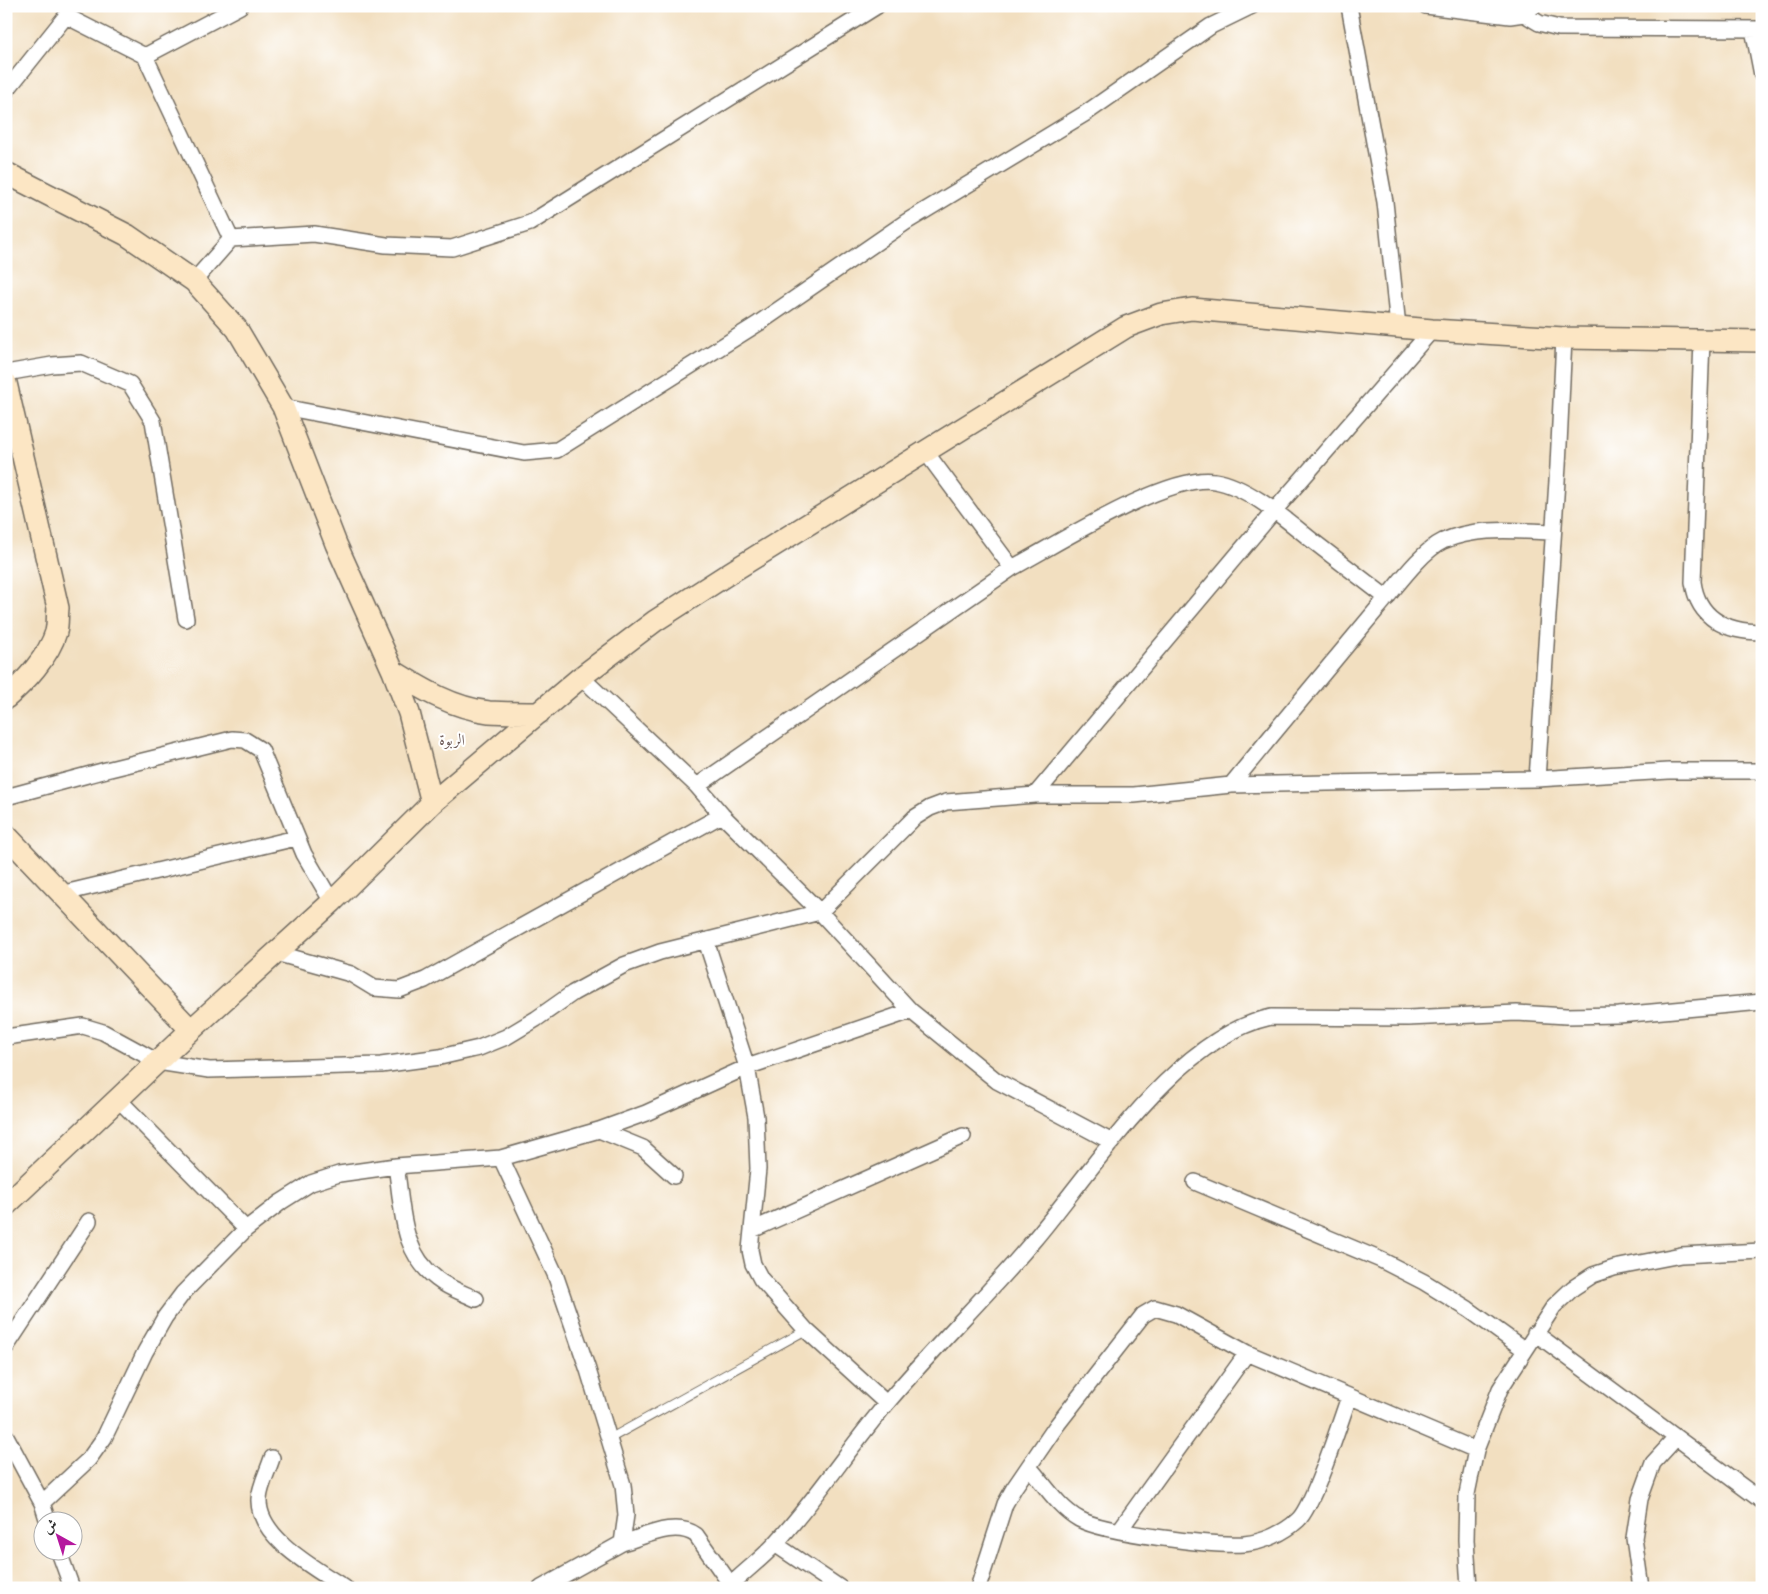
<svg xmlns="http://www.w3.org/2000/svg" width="1768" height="1594" font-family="'Libre Caslon Text',Amiri,serif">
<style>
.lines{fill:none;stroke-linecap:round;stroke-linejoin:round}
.lane-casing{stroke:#716a5f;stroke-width:10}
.street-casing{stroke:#716a5f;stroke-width:18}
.secondary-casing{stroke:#716a5f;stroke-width:24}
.lane{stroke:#fff;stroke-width:8}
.street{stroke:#fff;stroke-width:15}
.secondary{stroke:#fce6c4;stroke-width:21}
.labels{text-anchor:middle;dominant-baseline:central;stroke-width:4;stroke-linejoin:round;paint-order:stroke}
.neighbourhood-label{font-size:15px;fill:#6b5855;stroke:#fff}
</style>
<rect width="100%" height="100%" fill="#fff"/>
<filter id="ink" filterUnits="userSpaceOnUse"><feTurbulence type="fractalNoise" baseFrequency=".02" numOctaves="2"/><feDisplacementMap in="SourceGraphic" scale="10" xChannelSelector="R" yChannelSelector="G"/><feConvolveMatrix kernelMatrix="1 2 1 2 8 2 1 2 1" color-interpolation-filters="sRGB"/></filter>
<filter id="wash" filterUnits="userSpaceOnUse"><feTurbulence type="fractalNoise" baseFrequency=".0096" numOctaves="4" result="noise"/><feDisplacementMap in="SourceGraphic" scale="20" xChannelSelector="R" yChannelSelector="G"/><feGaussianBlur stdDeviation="1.12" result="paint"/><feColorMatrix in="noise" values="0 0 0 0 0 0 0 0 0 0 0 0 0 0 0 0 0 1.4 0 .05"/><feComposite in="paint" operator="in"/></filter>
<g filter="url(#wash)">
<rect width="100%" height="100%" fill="#f2dfc0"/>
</g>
<g filter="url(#ink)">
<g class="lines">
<g class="lane-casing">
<path id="lane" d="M609 1439 806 1330"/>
</g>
<g class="street-casing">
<path id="street" d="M1349 6 1385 202 1398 327
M1426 6 1510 16 1524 14 1534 6
M1524 14 1539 23 1559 28 1762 29
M66 16 145 56 240 6
M1753 29 1762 75
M145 56 231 239
M6 91 66 16 70 6
M194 281 231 239 314 234 386 245 452 248 530 223 877 6
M1702 340 1693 582C1698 619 1727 632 1762 632
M6 373 52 365 81 363 130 384 153 421 186 619
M283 407 524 453 557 450 759 323 906 222 1086 113 1211 26 1252 6
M925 451 1012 568C1057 544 1168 473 1215 481 1247 486 1284 518 1309 538 1335 558 1361 578 1387 598
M581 677 697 786 722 815 820 912 911 1011 997 1081 1112 1142
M1537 779 1558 466 1564 338
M1231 785C1279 726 1328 668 1377 609 1394 590 1420 552 1443 541 1477 526 1516 531 1552 532
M697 786 1012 568
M1035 795 1274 511 1432 330
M6 797 106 770 232 739 245 740 261 750 304 854 332 902
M60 894 296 838
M706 941 747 1067 756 1117 758 1169 750 1250 753 1264 761 1279 806 1330 886 1403
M276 953 351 974 374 988 399 990 425 980 722 815
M6 1037 83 1026 103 1032 158 1062 209 1070 381 1065 440 1057 479 1048 506 1037 536 1019 573 993 624 965 660 952 820 912 914 818 930 808 946 802 1035 795H1134L1231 785 1537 779 1669 771H1762
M119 1100 246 1229
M599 1130 646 1113 747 1067 911 1011
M501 1158 555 1274 588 1370 623 1485 626 1515 622 1543 541 1588
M396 1166C403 1208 400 1251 437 1279 448 1288 463 1293 476 1299
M1195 1182 1381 1260 1424 1282 1468 1309 1525 1350
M752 1230 963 1136
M1535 1333 1762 1501
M6 1347 89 1221
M6 1436 42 1503 48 1522
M272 1458C268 1471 260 1486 259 1499 257 1538 318 1570 345 1588
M1029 1467C1044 1484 1059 1508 1079 1519 1104 1533 1213 1546 1244 1544 1264 1542 1284 1533 1298 1520 1314 1505 1340 1422 1349 1397
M42 1503 89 1459 104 1438 145 1352 165 1317 183 1293 246 1229 281 1202 311 1183 339 1174 396 1166 501 1158 599 1130 643 1148 674 1176
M1119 1531 1247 1353
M622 1543C644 1537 675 1520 696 1535L731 1585
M775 1544 840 1588
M59 1552 72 1588
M728 1588C743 1572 761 1560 775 1544 816 1500 848 1449 887 1403 934 1347 987 1296 1034 1240 1095 1168 1175 1038 1271 1017L1408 1018 1517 1013 1566 1016 1619 1015 1762 1002
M978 1588 1005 1504 1014 1488 1057 1425 1143 1315 1155 1308 1176 1314 1247 1353 1476 1450
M1469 1588 1466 1540 1467 1494 1476 1450 1500 1389 1554 1306 1573 1288 1593 1275 1614 1268 1681 1255 1762 1251
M1641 1588 1634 1538 1640 1499 1653 1463 1676 1438"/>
</g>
<g class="secondary-casing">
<path id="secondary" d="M6 173 127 235 194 281 237 329 283 407 336 544 393 671 409 713 432 803
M6 383 58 608C57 616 58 624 56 632 49 656 25 682 6 698
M393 671C422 689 453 708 489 712 505 713 523 713 539 713
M6 835 191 1030
M6 1205 191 1030 332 902 432 803 581 677 655 621 728 574 1126 327 1161 314 1192 309 1432 330 1564 338 1762 341"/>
</g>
<use href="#lane" class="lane"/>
<use href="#street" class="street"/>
<use href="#secondary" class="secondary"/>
</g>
</g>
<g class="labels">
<g class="neighbourhood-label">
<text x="452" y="739">الربوة</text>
</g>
</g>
<rect width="1768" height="1594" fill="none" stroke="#fff" stroke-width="25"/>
<g transform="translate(58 1536) rotate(321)"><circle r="24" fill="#ffffff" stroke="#aaaaaa"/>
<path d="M0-4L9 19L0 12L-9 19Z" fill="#b5179e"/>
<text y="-8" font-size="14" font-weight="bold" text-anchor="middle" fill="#2b2b2b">ش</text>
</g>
</svg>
